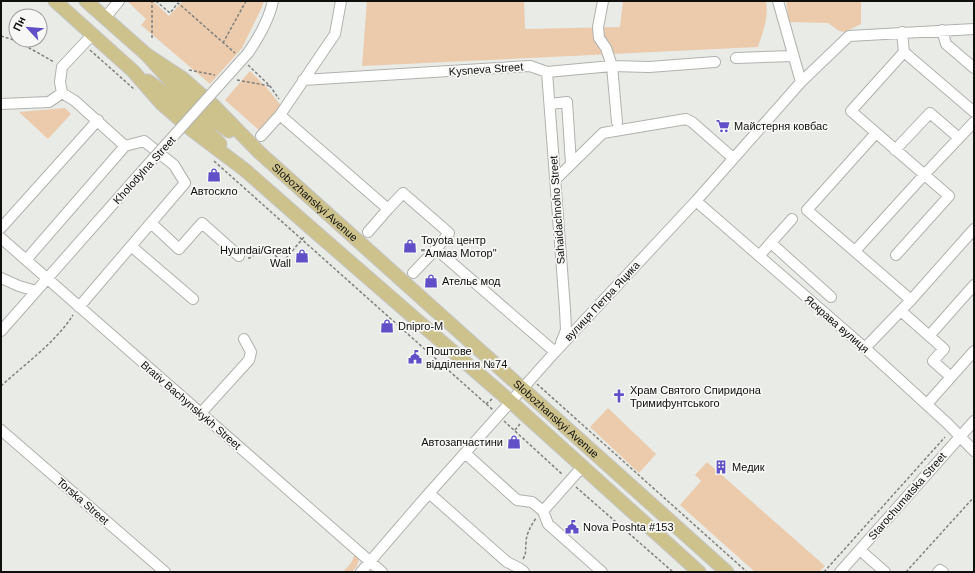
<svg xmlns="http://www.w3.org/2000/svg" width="975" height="573" font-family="Helvetica,sans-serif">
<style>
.green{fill:#ebcbac}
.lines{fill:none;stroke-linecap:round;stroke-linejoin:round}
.minor-casing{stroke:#b0b2ae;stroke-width:12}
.major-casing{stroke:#c5c5c5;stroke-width:15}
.path{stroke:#7f807d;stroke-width:1.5;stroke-dasharray:3 2;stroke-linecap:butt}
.minor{stroke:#fff;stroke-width:10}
.major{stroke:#cec28c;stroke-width:13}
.minor-bridge-casing{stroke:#b0b2ae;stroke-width:12;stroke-linecap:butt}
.minor-bridge{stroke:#fff;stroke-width:10}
.labels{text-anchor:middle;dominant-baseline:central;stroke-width:3.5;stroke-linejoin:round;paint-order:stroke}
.street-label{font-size:11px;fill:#0f0f0e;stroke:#f7f8f5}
.poi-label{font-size:11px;fill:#0f0f0e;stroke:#f7f8f5;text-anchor:start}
</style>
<rect width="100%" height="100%" fill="#e9ebe7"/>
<path class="green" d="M127 1H153L169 16 183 1H264L262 7 242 48 210 84 141 25 146 19Z
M367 1H524L525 29 620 27 623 1H766C769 17 763 32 758 47L362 66Z
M786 1H861V24L845 32 839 31 828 23 789 22Z
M250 71 268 89 282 107 261 132 225 100Z
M65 108 71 114 48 139 19 112Z
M608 408 656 454 639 473 590 427Z
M707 462 825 566 819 572H755L680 505 701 481 695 475Z
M355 554 359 559 357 566 352 572H343L351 563Z"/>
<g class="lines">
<g class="minor-casing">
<path id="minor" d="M341 1 335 34 280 115 388 209 403 193 449 233 436 249 555 352
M603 1 598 27 599 38 606 48 612 66 617 122
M778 1 801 82
M105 18 119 1
M942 30 946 44 974 68
M904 52 974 112
M248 53C259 37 269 20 273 1
M736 58 793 56
M547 72 565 309 566 330 561 343
M303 80 530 66 547 72 612 66 649 67 715 62
M62 93 75 101 125 146 144 141 174 165 185 183 79 307
M1 104 49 102 62 93 60 82 62 67 93 34
M550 104 567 102 571 164
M876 133 807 210 911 300
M261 136 280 115
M895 150 930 113 959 138
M555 180 603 133 686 119 692 122 733 158
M696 201 865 348 948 424 974 451
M151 223 179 249 202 223 239 256
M1 228 98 120
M368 232 388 209
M1 238 382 572
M771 243 831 297
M131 246 193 299
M855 251 924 175 974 122
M896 255 949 196 851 111 904 52 902 32
M759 256 792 219
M26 260 125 146
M413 273 436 249
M1 278 19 286 36 291
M901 311 944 349 933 361 951 377
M1 331 143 170
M929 336 974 285
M865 348 911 300 974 229
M927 404 974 351
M201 413 249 360 251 352 244 339
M1 430 165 572
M465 453 517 500 532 502 543 511 548 524 602 572
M429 493 507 562 519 568 524 572
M543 511 582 467
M860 550 885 572
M361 572 423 500 555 352 696 201 801 82 849 36 974 29
M840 572 974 421
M938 572 940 570 943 572"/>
</g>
<g class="major-casing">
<g id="major">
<path d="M55 1 133 71 161 103 192 130 245 170 312 229 511 402 699 572"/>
<path d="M86 1 147 55 175 86 206 114 229 131"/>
<path id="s1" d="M147 55 182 78 214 106 260 153 727 572"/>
<path d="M148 81C174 99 198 120 220 144"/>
</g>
</g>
<path class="path" d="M156 1 170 13 178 3 235 53
M1 36 17 41 54 62
M152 38V1
M223 43 246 1
M90 50 135 90
M248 65 270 86 279 99
M189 70 215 75
M237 80 270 86
M214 161 493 410
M248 258H250C265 246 269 250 283 262L304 237
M537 384 747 572
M1 386C26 363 55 343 73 315
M486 404 492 399
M504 421 563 475
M515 430 520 424
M576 487 673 572
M523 559C527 552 525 551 526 543 526 534 531 526 536 518
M824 572 945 437
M906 572 974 497"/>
<use href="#minor" class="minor"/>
<use href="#major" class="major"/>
<g class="minor-bridge-casing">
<path id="minor-bridge" d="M143 170 248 53"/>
</g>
<use href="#minor-bridge" class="minor-bridge"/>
</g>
<defs>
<g id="supermarket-bare" transform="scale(1.08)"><path d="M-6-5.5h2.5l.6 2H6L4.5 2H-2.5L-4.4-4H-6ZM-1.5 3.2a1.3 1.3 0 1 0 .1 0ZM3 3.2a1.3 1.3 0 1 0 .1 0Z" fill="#604fc7" stroke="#f7f8f5" stroke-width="2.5" paint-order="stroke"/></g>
<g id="shop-bare" transform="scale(1.08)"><path d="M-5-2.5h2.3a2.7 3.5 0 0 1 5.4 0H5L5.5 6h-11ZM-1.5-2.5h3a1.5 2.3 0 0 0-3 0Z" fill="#604fc7" stroke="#f7f8f5" stroke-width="2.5" paint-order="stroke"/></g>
<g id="civic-bare" transform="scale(1.08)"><path d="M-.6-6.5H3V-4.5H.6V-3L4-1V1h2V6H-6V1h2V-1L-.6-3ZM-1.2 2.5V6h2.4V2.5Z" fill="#604fc7" stroke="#f7f8f5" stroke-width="2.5" paint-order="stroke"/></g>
<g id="church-bare" transform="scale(1.08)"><path d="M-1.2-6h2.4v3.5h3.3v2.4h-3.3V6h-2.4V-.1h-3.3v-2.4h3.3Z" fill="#604fc7" stroke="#f7f8f5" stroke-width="2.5" paint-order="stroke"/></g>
<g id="building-bare" transform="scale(1.08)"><path d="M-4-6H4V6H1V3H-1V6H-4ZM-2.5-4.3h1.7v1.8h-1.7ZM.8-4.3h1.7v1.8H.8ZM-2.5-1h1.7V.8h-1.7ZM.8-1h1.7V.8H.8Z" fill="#604fc7" stroke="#f7f8f5" stroke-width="2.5" paint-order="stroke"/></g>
</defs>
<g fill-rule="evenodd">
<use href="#supermarket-bare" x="723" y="126"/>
<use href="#shop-bare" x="214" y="175"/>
<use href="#shop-bare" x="410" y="246"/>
<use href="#shop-bare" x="302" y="256"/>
<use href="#shop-bare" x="431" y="281"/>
<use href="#shop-bare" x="387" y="326"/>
<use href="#civic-bare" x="415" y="357"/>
<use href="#church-bare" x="619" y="396"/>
<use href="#shop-bare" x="514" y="442"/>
<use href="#building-bare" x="721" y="467"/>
<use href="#civic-bare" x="572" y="527"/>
</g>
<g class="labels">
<g class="street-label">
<text transform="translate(486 69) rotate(-4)">Kysneva Street</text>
<text transform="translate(144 170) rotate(-48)">Kholodylna Street</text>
<text stroke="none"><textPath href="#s1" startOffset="224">Slobozhanskyi Avenue</textPath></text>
<text transform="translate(557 210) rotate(-94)">Sahaidachnoho Street</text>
<text transform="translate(602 301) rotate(-47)">вулиця Петра Яцика</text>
<text transform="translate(837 324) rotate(41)">Яскрава вулиця</text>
<text transform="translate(191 405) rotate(41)">Brativ Bachynskykh Street</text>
<text stroke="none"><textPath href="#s1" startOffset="548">Slobozhanskyi Avenue</textPath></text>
<text transform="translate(907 496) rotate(-49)">Starochumatska Street</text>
<text transform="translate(83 501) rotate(41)">Torska Street</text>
</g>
<g class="poi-label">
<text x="734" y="126">Майстерня ковбас</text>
<text x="214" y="191" text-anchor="middle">Автоскло</text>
<text x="421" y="240">Toyota центр<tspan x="421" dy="13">"Алмаз Мотор"</tspan></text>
<text x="291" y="250" text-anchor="end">Hyundai/Great<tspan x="291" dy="13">Wall</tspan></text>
<text x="442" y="281">Ательє мод</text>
<text x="398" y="326">Dnipro-M</text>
<text x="426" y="351">Поштове<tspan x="426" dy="13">відділення №74</tspan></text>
<text x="630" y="390">Храм Святого Спиридона<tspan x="630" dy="13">Тримифунтського</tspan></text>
<text x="503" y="442" text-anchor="end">Автозапчастини</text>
<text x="732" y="467">Медик</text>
<text x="583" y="527">Nova Poshta #153</text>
</g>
</g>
<rect width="975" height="573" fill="none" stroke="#0f0f0e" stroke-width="4"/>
<g transform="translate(28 28) rotate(296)"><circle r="19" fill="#f7f8f5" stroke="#9a9b99"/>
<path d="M0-3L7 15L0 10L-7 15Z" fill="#604fc7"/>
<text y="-6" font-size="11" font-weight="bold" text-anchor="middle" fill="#0f0f0e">Пн</text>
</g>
</svg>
